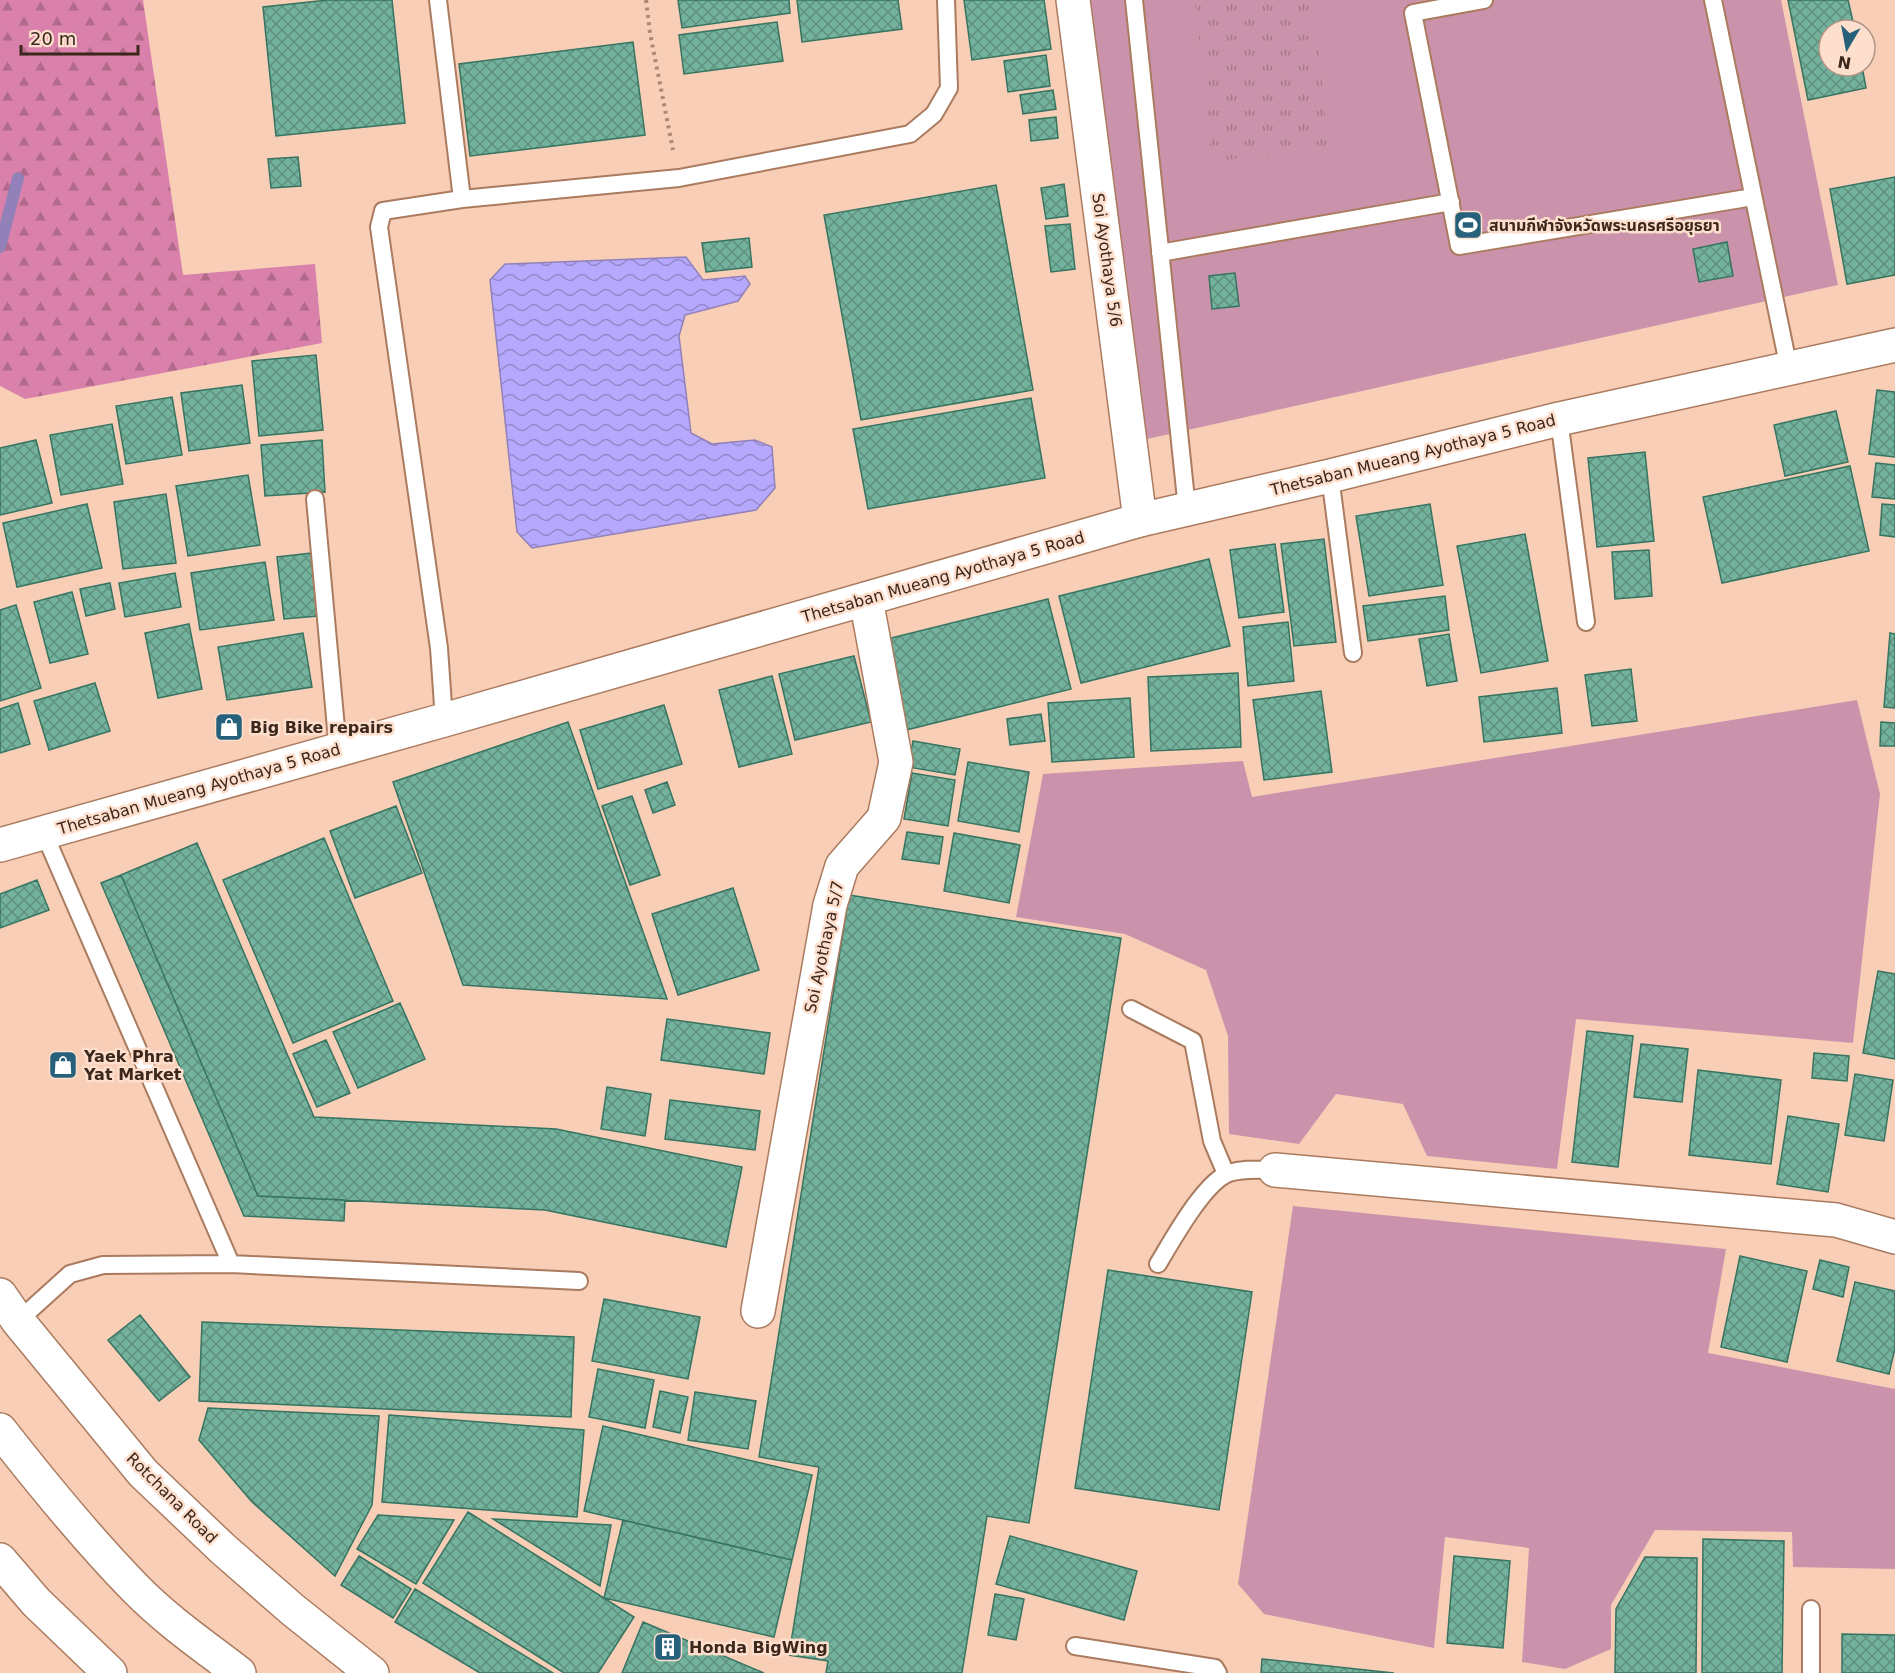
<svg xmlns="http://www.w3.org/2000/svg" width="1895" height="1673" font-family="'DejaVu Sans','Noto Sans Thai',sans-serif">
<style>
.grass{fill:#ca93ab}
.forest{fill:url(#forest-firs)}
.park{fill:url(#park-tufts)}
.water{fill:url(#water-waves);stroke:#9181b8;stroke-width:1.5}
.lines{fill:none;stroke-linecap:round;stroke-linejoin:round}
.stream{stroke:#9181b8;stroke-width:12}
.building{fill:url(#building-cross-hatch);stroke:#367461;stroke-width:1.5}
.lane-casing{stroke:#aa7b5f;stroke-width:20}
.street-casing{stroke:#aa7b5f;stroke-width:36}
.secondary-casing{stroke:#aa7b5f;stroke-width:36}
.primary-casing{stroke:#aa7b5f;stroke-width:36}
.path{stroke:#aa8976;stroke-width:4;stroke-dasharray:3 4.5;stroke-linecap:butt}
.lane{stroke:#fff;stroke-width:16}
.street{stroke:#fff;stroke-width:33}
.secondary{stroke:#fff;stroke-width:33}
.primary{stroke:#fff;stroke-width:33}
.labels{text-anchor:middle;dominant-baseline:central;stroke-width:5;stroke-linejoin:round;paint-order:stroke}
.poi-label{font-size:16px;font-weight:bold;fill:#3b271b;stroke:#fedecc;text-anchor:start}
.street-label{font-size:16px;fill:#3b271b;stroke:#fedecc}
</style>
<defs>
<pattern id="forest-firs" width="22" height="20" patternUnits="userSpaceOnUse" patternTransform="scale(1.5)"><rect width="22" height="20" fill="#d981aa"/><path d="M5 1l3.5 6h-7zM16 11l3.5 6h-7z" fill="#b16a8a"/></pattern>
<pattern id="park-tufts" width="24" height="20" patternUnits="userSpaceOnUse" patternTransform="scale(1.5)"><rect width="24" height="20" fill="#ca93ab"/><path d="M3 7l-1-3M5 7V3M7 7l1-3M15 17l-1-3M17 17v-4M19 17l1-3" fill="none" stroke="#a5788a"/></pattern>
<pattern id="water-waves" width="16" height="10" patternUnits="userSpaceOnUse" patternTransform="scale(1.5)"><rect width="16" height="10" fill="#b6a8fc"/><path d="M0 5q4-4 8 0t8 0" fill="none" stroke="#9589cb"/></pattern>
<pattern id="building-cross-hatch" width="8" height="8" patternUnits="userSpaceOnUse" patternTransform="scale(1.5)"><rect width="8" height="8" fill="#73b29d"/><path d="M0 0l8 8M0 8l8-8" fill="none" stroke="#60917f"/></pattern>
</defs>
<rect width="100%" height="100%" fill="#f8ceb6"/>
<path class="grass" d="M1082 0H1781L1838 285 1138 441Z
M1857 700 1880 794 1853 1043 1576 1019 1557 1169 1427 1156 1403 1104 1336 1094 1299 1144 1229 1134 1228 1036 1206 970 1125 934 1016 917 1043 774 1243 761 1252 797Z
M1293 1206 1726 1249 1708 1353 1895 1389V1569L1793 1567 1792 1532 1655 1530 1611 1605V1649L1565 1669 1522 1662 1529 1548 1445 1537 1434 1648 1264 1614 1238 1584Z"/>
<path class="forest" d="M0 0H143L183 275 315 264 322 343 25 399 0 386Z"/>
<path class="park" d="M1195 0H1313L1329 149 1212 161Z"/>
<path class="water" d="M686 257 703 280 745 276 750 284 738 301 685 315 679 336 691 433 712 444 755 440 772 447 775 488 756 510 532 548 517 532 490 280 505 264Z"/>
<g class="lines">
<path class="stream" d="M0 247 18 178"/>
</g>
<path class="building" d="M328 0H392L405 123 276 136 263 7Z
M678 0H789L790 13 682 28Z
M797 0H898L902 29 802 42Z
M964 0H1044L1051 49 972 60Z
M1788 0H1848L1855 30H1829V66H1862L1866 88 1808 100Z
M777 22 783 61 684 74 679 35Z
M633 42 645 135 470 156 459 64Z
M1046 55 1050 86 1008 92 1004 61Z
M1053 90 1056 109 1023 114 1020 95Z
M1056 117 1058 138 1031 141 1029 120Z
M298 157 301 186 271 188 268 159Z
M1895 177V275L1847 284 1830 189Z
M1064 184 1068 216 1046 219 1041 188Z
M996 185 1033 390 861 420 824 215Z
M1070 224 1075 269 1051 272 1045 226Z
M749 238 752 267 706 272 702 243Z
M1727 242 1733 276 1699 282 1693 249Z
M1235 273 1239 306 1212 309 1209 276Z
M316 355 323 430 259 436 252 361Z
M242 385 250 443 189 451 181 393Z
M1877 390 1895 392V457L1869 454Z
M172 397 182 455 126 464 116 406Z
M1031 398 1045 478 868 509 853 429Z
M1836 411 1848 462 1785 476 1774 425Z
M112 424 123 484 61 495 50 435Z
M36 440 52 503 0 515V448Z
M322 440 325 492 265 496 261 445Z
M1645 452 1654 541 1597 547 1588 458Z
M1876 463 1895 465V499L1872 497Z
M1850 466 1869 551 1722 583 1703 497Z
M248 475 260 545 188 556 176 486Z
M166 494 176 563 123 569 114 502Z
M87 504 102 568 17 587 3 523Z
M1430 504 1443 585 1369 596 1356 516Z
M1882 504 1895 505V537L1880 535Z
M1525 534 1548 661 1481 673 1457 546Z
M1324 539 1336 642 1294 646 1281 544Z
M1275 544 1284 612 1239 618 1230 550Z
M1649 550 1652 596 1615 599 1612 552Z
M311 553 318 616 284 619 277 557Z
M1209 559 1230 646 1081 683 1059 596Z
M265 562 274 620 200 630 191 573Z
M175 573 181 607 125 617 119 583Z
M110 583 115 609 86 616 80 589Z
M72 592 88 654 50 663 34 602Z
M1445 596 1449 630 1368 641 1363 606Z
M1048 599 1071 689 902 731 879 641Z
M16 605 41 688 0 701V610Z
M1288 622 1294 681 1248 686 1243 627Z
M189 624 202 689 158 698 145 633Z
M303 633 312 687 227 700 218 647Z
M1890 633 1895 634V708L1884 707Z
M1449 634 1457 681 1427 686 1419 639Z
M854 656 871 722 795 740 779 674Z
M1631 669 1637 721 1592 726 1585 675Z
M1238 673 1241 747 1151 751 1148 677Z
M772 676 792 754 739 767 719 690Z
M95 683 110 731 49 750 34 701Z
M1557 688 1562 733 1484 742 1479 697Z
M1321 691 1332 772 1264 780 1253 700Z
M1130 698 1134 757 1052 762 1048 703Z
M18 703 30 744 0 753V709Z
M664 705 682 764 598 789 580 730Z
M1041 714 1045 741 1010 745 1007 719Z
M568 722 667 999 463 985 393 782Z
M1881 722 1895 723V746H1880Z
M913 741 960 749 955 775 908 767Z
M968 762 1029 772 1019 832 958 821Z
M912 773 955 780 948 826 904 819Z
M667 782 675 805 653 813 645 790Z
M632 796 660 875 630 885 602 806Z
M396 806 422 873 355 898 330 831Z
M907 832 943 837 939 864 902 859Z
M954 833 1020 845 1009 903 944 891Z
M324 838 393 1001 293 1043 223 880Z
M197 843 314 1117 556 1129 742 1167 726 1247 545 1210 258 1196 121 875Z
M121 875 258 1196 345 1200 344 1221 244 1216 101 883Z
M37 880 49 910 0 928V894Z
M733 888 759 970 678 995 652 914Z
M849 895 1121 938 1029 1523 987 1516 962 1673H826L828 1661 789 1655 819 1467 759 1457Z
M1878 971 1895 974V1059L1863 1053Z
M400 1003 425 1059 358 1088 333 1032Z
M667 1019 770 1033 764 1074 661 1060Z
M1587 1031 1633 1036 1618 1167 1572 1162Z
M326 1040 350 1093 317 1107 293 1054Z
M1641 1044 1688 1049 1682 1102 1634 1097Z
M1814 1053 1849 1056 1847 1081 1812 1078Z
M1698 1070 1781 1080 1771 1164 1689 1155Z
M1855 1074 1893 1080 1884 1141 1845 1135Z
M607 1087 651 1094 645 1136 601 1129Z
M670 1100 760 1111 755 1150 665 1139Z
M1788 1116 1839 1124 1828 1192 1777 1184Z
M1740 1256 1807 1271 1787 1362 1721 1347Z
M1820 1260 1849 1267 1843 1297 1813 1289Z
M1108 1270 1252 1292 1219 1510 1075 1488Z
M1855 1282 1895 1291V1348L1889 1374 1837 1361Z
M604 1299 700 1317 688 1379 592 1361Z
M140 1315 190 1377 159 1401 108 1340Z
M202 1322 574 1337 571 1417 199 1401Z
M598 1369 654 1380 645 1428 589 1417Z
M660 1391 688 1397 680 1433 653 1427Z
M695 1392 756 1401 748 1449 688 1440Z
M208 1408 379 1416 372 1505 335 1576 252 1502 199 1440Z
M389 1415 584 1430 577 1517 382 1502Z
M603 1426 812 1475 792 1560 584 1511Z
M468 1512 634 1617 598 1673H564L423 1583Z
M378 1515 454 1520 416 1584 357 1549Z
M493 1519 611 1525 600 1586Z
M623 1520 792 1560 774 1637 604 1598Z
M1010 1536 1137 1571 1124 1620 996 1584Z
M1703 1539 1784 1541 1782 1673H1702Z
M359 1556 411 1589 393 1618 341 1585Z
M1454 1556 1510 1561 1503 1648 1447 1643Z
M1645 1557 1697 1558 1696 1673H1615L1616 1609Z
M415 1589 553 1673H480L395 1622Z
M995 1594 1024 1599 1016 1640 988 1635Z
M643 1622 764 1673H622Z
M1842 1634 1895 1635V1673H1842Z
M1262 1659 1394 1673H1261Z"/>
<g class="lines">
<g class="lane-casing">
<path id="lane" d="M438 0 462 199
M1134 0 1187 509
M1484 0 1413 13 1459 246 1753 197
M1713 0 1789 369
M1160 253 1451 202
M1559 419 1586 622
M1330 476 1353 653
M315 499 338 750
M444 720 439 648 379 227 383 211 462 199 679 178 910 134 934 114 949 88 946 0
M44 833 231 1264
M1131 1009 1193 1041 1212 1141 1226 1174
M1158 1264C1172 1241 1204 1182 1229 1173 1244 1168 1260 1170 1275 1170
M18 1321 70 1274 103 1265 231 1264 579 1281
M1075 1646 1215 1668 1218 1673
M1811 1673V1609"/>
</g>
<g class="street-casing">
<path id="street" d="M1073 0 1140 520
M1275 1170 1836 1220 1895 1237
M758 1311 830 905 842 866 884 818 896 762 866 599"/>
</g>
<g class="secondary-casing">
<path id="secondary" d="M0 845 444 720 1140 520 1330 476 1559 419 1895 345
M0 1295 18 1321 143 1473 223 1549 293 1610 372 1673"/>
</g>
<g class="primary-casing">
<path id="primary" d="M0 1430C43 1485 86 1538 135 1588 166 1620 204 1646 239 1673
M0 1560 36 1602 110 1673"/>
</g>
<path class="path" d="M646 0 650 33 673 150"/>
<use href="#lane" class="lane"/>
<use href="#street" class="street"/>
<use href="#secondary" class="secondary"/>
<use href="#primary" class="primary"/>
</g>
<defs>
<g id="stadium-square" transform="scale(1.5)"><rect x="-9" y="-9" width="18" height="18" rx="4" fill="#27607a" stroke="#fedecc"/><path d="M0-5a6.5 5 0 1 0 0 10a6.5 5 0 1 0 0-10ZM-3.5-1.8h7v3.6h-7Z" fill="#fff"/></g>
<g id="shop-square" transform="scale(1.5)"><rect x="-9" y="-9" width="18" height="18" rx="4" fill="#27607a" stroke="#fedecc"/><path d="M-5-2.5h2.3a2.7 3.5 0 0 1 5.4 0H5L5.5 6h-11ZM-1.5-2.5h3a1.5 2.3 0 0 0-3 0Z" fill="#fff"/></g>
<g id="building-square" transform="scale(1.5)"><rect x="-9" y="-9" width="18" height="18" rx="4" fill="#27607a" stroke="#fedecc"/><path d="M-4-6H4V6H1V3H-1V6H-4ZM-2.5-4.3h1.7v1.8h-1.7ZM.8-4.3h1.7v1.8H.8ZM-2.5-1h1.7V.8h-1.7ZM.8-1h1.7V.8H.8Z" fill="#fff"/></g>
</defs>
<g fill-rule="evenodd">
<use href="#stadium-square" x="1468" y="225"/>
<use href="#shop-square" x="229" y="727"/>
<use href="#shop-square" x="63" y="1065"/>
<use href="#building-square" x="668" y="1647"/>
</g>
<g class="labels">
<g class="poi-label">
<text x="1489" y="225">สนามกีฬาจังหวัดพระนครศรีอยุธยา</text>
<text x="250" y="727">Big Bike repairs</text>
<text x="84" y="1056">Yaek Phra<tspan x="84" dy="18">Yat Market</tspan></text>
<text x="689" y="1647">Honda BigWing</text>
</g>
<g class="street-label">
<text transform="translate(1107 260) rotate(82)">Soi Ayothaya 5/6</text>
<text transform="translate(1413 455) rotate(-14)">Thetsaban Mueang Ayothaya 5 Road</text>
<text transform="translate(943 577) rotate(-16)">Thetsaban Mueang Ayothaya 5 Road</text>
<text transform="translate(199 789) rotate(-16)">Thetsaban Mueang Ayothaya 5 Road</text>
<text transform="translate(824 947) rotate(-78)">Soi Ayothaya 5/7</text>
<text transform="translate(172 1498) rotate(45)">Rotchana Road</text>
</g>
</g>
<g transform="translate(1847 48) rotate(190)"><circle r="28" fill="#fedecc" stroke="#b09585" stroke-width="1.5"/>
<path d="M0-4.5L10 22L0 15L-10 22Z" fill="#27607a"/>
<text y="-9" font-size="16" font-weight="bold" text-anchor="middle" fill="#3b271b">N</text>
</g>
<path d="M21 45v9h117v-9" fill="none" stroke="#3b271b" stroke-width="3"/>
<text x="30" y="45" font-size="18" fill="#3b271b" stroke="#fedecc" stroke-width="4.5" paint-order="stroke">20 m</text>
</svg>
